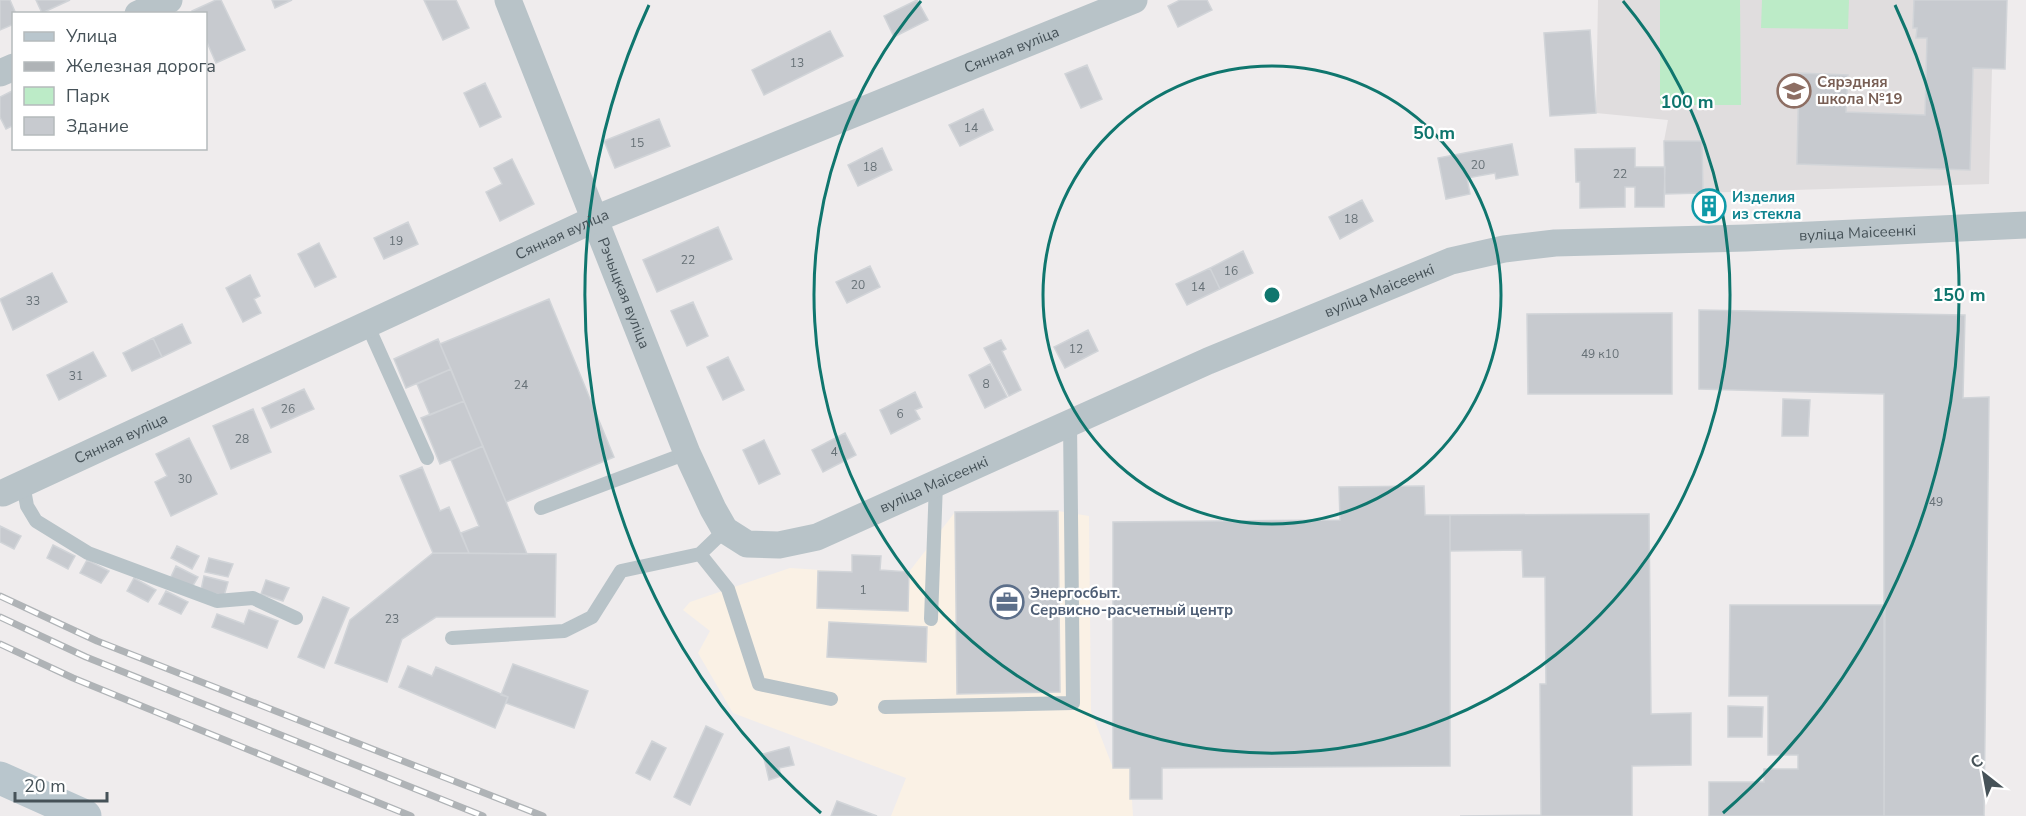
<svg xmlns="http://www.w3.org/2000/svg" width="2026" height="816" font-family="'Nunito Sans',sans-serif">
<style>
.commercial{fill:#faf1e5}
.education{fill:#e0ddde}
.green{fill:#bcebc7}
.building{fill:#c7cacf;stroke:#d1d4d8;stroke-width:1.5}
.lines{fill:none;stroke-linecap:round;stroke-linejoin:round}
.service{stroke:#b8c3c8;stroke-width:14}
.minor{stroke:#b8c3c8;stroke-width:27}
.secondary{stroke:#b9c6cd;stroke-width:33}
.rail-casing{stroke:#afb3b6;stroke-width:7}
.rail{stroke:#fff;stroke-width:4.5;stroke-dasharray:14;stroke-linecap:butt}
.ring{fill:none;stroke:#0f766e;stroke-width:3}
.labels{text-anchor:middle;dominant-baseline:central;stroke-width:4.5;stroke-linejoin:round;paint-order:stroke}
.number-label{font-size:12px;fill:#667076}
.street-label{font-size:15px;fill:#465258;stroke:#fff}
.education-label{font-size:15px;font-weight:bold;fill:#785e54;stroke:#fff;text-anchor:start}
.culture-label{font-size:15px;font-weight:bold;fill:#0d838f;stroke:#fff;text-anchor:start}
.service-label{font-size:15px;font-weight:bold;fill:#4e5e75;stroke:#fff;text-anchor:start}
.centre{fill:#0f766e;stroke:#fff;stroke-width:3}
.ring-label{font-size:18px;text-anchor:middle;font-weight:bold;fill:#0f766e;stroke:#fff;stroke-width:4.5;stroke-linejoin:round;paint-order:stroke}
</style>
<rect width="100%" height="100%" fill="#efeced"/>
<path class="commercial" d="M1058 511 1089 516 1091 711 1113 768H1130L1133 816H891L906 778 733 713 698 653 710 631 683 610 690 602 790 568 851 572 852 555 881 556 880 570 909 572 955 512Z"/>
<path class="education" d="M1598 0H2007L2005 69H1992L1989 184 1665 194 1664 141 1668 120 1596 113Z"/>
<path class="green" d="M1660 0H1740L1741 105H1660Z
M1762 0H1849L1848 29 1761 28Z"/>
<path class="building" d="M0 0H10L16 14H14V24L0 30Z
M36 0H70L42 13Z
M216 0H221L245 50 216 63 206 40V14H193L192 11Z
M272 0H292L275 8Z
M424 0H456L469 28 443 40Z
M917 0 928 20 894 37 884 16Z
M1180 0H1207L1212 10 1178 27 1168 6Z
M1914 0H2007L2005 69 1973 68 1970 170 1797 164 1799 73 1848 75 1846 112 1925 115 1927 38H1916L1917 28H1913Z
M1590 30 1596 113 1550 116 1544 33Z
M830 31 843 56 764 95 752 70Z
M1087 65 1102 99 1081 108 1065 74Z
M485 83 501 117 480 127 464 93Z
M14 90V125L6 129 0 117V97Z
M983 109 993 130 960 146 949 125Z
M659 119 670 146 615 168 604 141Z
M1664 141H1702L1703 193 1665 194Z
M1512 144 1518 175 1496 179 1495 173 1467 178 1470 194 1446 199 1438 158Z
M882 148 892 170 858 186 848 165Z
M1635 148V167H1665L1664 207H1635V187H1625V207L1580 208V182H1576L1575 149Z
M512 159 534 204 500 221 486 192 502 184 494 168Z
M1714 198 1715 214H1703L1702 199Z
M1362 200 1373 221 1340 239 1329 217Z
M408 222 418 244 384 259 374 238Z
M718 227 732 259 657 292 643 260Z
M319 243 336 277 315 287 298 254Z
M1243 251 1253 273 1220 289 1210 268Z
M870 266 880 287 847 303 836 282Z
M1210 268 1220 289 1187 305 1176 284Z
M52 273 67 302 13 330 0 299Z
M250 275 260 296 254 299 261 313 243 322 226 288Z
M549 299 614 457 506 502 440 344Z
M693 302 708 336 687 346 671 311Z
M1699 310 1965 315 1963 398 1989 397 1984 816H1884V394L1699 389Z
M1672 313V394H1528L1527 314Z
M182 324 191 343 162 357 153 338Z
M1088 330 1098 351 1065 368 1054 347Z
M153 338 162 357 132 371 123 353Z
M438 339 451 369 406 388 394 359Z
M1001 340 1006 349 1002 351 1021 390 1009 396 984 348Z
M93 352 106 376 59 400 47 375Z
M728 357 744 390 723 400 707 367Z
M990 364 1007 397 985 408 969 375Z
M451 369 464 401 430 415 417 384Z
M304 389 314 409 271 428 262 408Z
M915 392 922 407 915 410 920 419 891 434 880 410Z
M1783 399 1810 400 1808 436H1782Z
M464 401 483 446 440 464 421 418Z
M253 409 271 452 231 469 213 426Z
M845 433 856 455 823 472 812 450Z
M189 438 217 494 171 516 155 482 167 476 156 454Z
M764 440 780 474 759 484 743 450Z
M483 446 506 502 527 554 469 553 461 533 479 526 451 460Z
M422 467 440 511 449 507 469 553H433L400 476Z
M1424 486 1425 515H1450V766L1162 768V799H1130V768H1113V522L1340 520 1339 487Z
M1058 511 1060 692 957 694 955 512Z
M1649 514 1651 714 1691 713V765L1632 766V816H1460L1541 815 1540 684H1546L1545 577H1523L1522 550 1450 551V515Z
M0 526 21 536 14 549 0 542Z
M53 545 75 556 68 569 47 558Z
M177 546 199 556 192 569 171 558Z
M433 553 556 554 555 617H436L402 639 387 682 335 663 350 620Z
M852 555 881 556 880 570 909 572 908 611 817 608 818 571 852 572Z
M209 558 233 564 228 577 205 572Z
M87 560 109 571 101 583 80 573Z
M176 566 198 577 191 589 170 579Z
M204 576 228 582 224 596 201 590Z
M134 578 156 590 148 602 127 591Z
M266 580 289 588 283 601 261 594Z
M166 591 188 602 181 614 159 604Z
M323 597 349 608 324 668 298 657Z
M1730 605H1885L1884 816H1709V782H1764V769H1798V755H1768V696H1729Z
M249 610 278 621 267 648 212 627 217 614 244 624Z
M829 622 927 627 926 662 827 657Z
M513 664 588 691 574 728 506 703 508 697 501 695Z
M408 666 432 676 436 667 508 697 495 728 399 687Z
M1728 706 1763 707 1762 737H1728Z
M706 726 723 734 690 805 674 797Z
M652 741 666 748 650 780 636 773Z
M789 747 794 765 779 768 781 776 769 780 763 754Z
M837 801 877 816H831Z"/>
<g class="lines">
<path class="service" d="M367 324 427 458
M23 484 27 506 36 521 88 553 217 601 253 598 296 618
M541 508 687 453
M700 554 728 589 759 684 831 699
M931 619 936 483
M452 638 564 631 592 617 621 571 700 554 725 530
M885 707 1073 703 1070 422"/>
<g class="minor">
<path id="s1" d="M508 0 687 453 713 509 725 530 747 544 779 545 817 537 1208 361 1451 261 1504 249 1555 243 1746 238 2026 225"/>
<path d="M138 14 169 0"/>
<path d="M0 73 14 67"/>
<path id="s2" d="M3 493 595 219 1134 0"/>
</g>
<path class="secondary" d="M0 778 85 816"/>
<g class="rail-casing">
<path id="rail" d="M0 596 97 641 543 816
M0 617 86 657 483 816
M0 644 73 678 411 816"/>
</g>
<use href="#rail" class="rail"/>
</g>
<g class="ring">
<circle cx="1272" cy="295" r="229"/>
<path d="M1623 1A458 458 0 1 1 921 1"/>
<path d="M821 813A687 687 0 0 1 649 5M1895 5A687 687 0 0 1 1723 813"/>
</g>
<defs>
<g id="school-ring" transform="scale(1.725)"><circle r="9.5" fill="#fff" stroke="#8d6e63" stroke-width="1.5"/><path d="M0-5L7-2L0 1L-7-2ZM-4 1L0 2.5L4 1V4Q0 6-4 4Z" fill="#8d6e63"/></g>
<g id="building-ring" transform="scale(1.725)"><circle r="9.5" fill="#fff" stroke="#0f9aa8" stroke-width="1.5"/><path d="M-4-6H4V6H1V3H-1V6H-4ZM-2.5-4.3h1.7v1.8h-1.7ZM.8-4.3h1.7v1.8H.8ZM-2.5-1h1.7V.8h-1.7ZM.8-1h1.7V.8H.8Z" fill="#0f9aa8"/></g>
<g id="office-ring" transform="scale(1.725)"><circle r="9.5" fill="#fff" stroke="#5c6f8a" stroke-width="1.5"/><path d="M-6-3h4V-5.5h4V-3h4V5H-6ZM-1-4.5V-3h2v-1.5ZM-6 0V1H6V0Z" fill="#5c6f8a"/></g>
</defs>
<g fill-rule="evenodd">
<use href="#school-ring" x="1794" y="91"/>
<use href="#building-ring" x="1709" y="206"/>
<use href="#office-ring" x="1007" y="602"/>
</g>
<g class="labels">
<g class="number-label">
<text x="797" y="63">13</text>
<text x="971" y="128">14</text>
<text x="637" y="143">15</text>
<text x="1478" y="165">20</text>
<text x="870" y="167">18</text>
<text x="1620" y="174">22</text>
<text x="1351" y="219">18</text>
<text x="396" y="241">19</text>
<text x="688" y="260">22</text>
<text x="1231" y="271">16</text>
<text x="858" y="285">20</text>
<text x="1198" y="287">14</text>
<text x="33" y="301">33</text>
<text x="1076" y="349">12</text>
<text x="1600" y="354">49 к10</text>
<text x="76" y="376">31</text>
<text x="986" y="384">8</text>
<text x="521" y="385">24</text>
<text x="288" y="409">26</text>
<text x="900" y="414">6</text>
<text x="242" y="439">28</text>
<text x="834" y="452">4</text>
<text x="185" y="479">30</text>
<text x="1936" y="502">49</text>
<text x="863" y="590">1</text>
<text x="392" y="619">23</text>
</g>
<g class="street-label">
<text stroke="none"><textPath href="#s2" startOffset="1102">Сянная вуліца</textPath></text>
<text stroke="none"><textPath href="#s1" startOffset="1770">вуліца Маісеенкі</textPath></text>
<text stroke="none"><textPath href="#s2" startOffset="616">Сянная вуліца</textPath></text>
<text stroke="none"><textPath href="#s1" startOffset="1284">вуліца Маісеенкі</textPath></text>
<text stroke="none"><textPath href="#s1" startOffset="315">Рэчыцкая вуліца</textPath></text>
<text stroke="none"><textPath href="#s2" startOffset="130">Сянная вуліца</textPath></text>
<text stroke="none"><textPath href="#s1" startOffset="798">вуліца Маісеенкі</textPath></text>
</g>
<g class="education-label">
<text x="1817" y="82">Сярэдняя<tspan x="1817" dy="17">школа №19</tspan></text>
</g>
<g class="culture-label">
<text x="1732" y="197">Изделия<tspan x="1732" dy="17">из стекла</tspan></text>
</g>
<g class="service-label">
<text x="1030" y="593">Энергосбыт.<tspan x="1030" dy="17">Сервисно-расчетный центр</tspan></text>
</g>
</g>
<circle cx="1272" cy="295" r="9" class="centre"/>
<g class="ring-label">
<text x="1687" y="108">100 m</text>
<text x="1434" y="139">50 m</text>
<text x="1959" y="301">150 m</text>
</g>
<rect x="12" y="12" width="195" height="138" fill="#ffffff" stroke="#b5babc" stroke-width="1.5"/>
<rect x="24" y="32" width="30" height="9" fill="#b9c6cd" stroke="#b5babc" stroke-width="1.5"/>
<text x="66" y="42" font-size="18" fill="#465258">Улица</text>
<rect x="24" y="62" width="30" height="9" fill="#afb3b6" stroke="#b5babc" stroke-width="1.5"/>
<text x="66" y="72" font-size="18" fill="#465258">Железная дорога</text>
<rect x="24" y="87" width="30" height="18" fill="#bcebc7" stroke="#b5babc" stroke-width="1.5"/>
<text x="66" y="102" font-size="18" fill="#465258">Парк</text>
<rect x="24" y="117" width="30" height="18" fill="#c7cacf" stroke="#b5babc" stroke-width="1.5"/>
<text x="66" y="132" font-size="18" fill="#465258">Здание</text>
<g transform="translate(1984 774) rotate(329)" stroke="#ffffff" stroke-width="4.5" paint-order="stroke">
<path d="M0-4.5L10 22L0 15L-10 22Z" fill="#465258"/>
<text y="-9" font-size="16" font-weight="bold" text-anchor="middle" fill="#465258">С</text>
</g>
<path d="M15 792v9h92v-9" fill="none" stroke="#465258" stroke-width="3"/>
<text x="24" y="792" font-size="18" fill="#465258" stroke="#ffffff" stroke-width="4.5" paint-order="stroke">20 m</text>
</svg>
